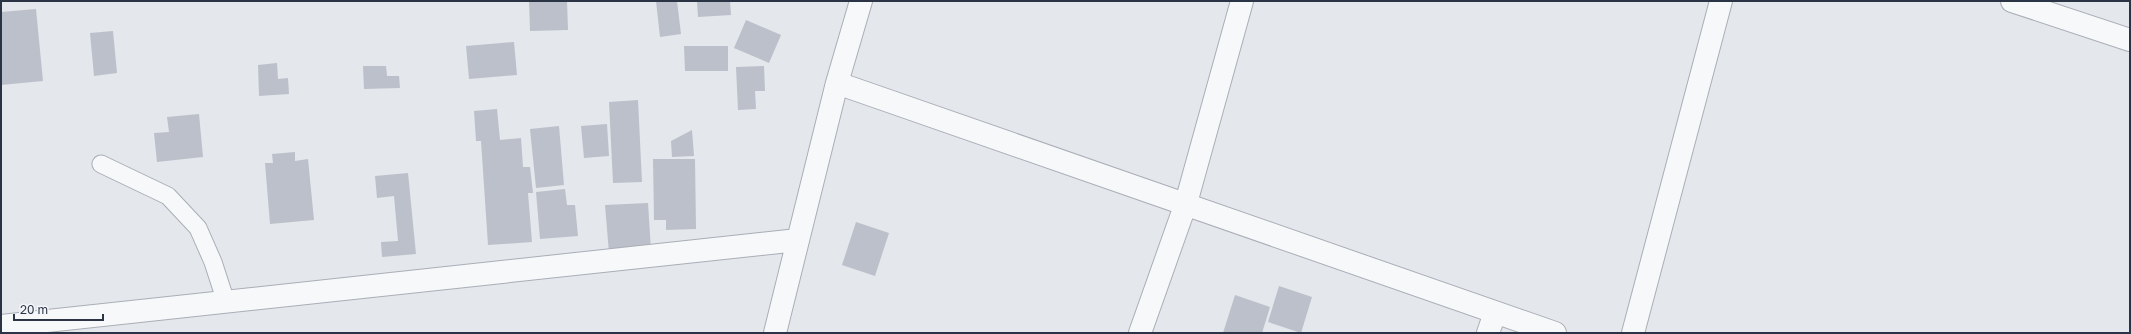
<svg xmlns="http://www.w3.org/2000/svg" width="2131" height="334" font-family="'Golos Text',sans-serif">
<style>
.building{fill:#bbc0ca}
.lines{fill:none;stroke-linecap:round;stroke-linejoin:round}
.service-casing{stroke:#a9aeb7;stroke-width:19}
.minor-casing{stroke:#a9aeb7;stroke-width:24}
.service{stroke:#f7f8fa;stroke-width:17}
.minor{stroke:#f7f8fa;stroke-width:22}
</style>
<rect width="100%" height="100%" fill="#e4e7ec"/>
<path class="building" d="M529 1H567L568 30 530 31Z
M656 1H677L681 34 660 37Z
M697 1H730L731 15 698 17Z
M36 9 43 81 1 85V12Z
M746 20 781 35 769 63 734 48Z
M113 31 117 73 94 76 90 33Z
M514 42 517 75 469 79 466 46Z
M684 46H728V71H685Z
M277 63 278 79 288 78 289 94 259 96 258 65Z
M363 66H386L387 76H399L400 88 364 89Z
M764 66 765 91H755L756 109 738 110 736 67Z
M638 100 642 182 613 183 609 102Z
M497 109 500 140 521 138 523 167H530L533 193H528L532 242 488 245 481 141H476L474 111Z
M199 114 203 157 157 162 154 133 169 132 167 117Z
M607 124 609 156 584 158 581 126Z
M559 126 564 185 536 188 530 129Z
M692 130 694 156 672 157 671 141Z
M295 152V161L308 159 314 220 270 224 265 163H273L272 154Z
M653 159H695L696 229 666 230V220H654Z
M408 173 416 254 382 257 381 242 398 241 394 196 377 198 375 176Z
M565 189 567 205H575L578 236 540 239 536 192Z
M648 203 651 250 609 253 605 205Z
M856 222 889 233 875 276 842 265Z
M1279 286 1312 297 1301 333 1268 322Z
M1235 295 1270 307 1262 333H1223Z"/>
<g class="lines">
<g class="service-casing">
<path id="service" d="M101 164 168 196 198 228 213 262 226 302"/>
</g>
<g class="minor-casing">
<path id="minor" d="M2012 1 2130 40
M837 83 1555 333
M1 326 798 240
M775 333 837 83 861 1
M1140 333 1186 203 1242 1
M1488 333 1495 313
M1633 333 1721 1"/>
</g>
<use href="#service" class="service"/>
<use href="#minor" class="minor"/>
</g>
<rect width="2131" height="334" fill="none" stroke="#2b3445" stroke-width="4"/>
<path d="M14 314v6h89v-6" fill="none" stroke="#2b3445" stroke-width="2"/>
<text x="20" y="314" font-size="12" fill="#2b3445" stroke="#f4f6f9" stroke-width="3" paint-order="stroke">20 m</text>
</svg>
